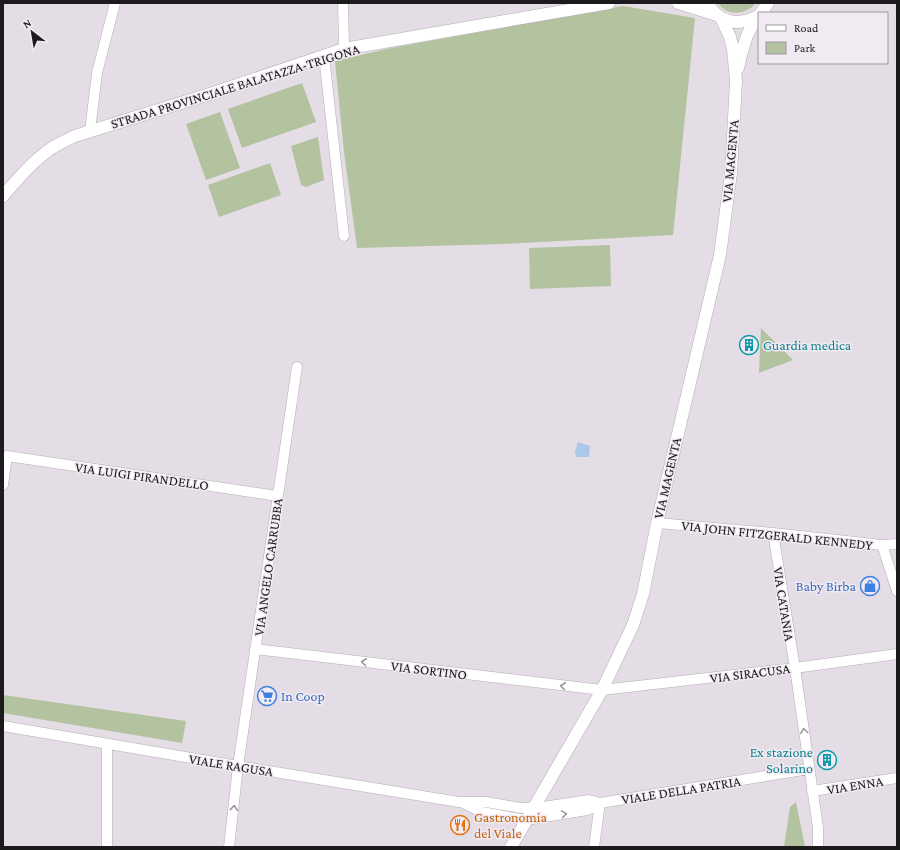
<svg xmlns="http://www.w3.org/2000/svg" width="900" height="850" font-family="'Crimson Pro',serif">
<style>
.green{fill:#b3c29f}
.water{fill:#acc8e9}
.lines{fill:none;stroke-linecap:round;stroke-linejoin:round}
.minor-casing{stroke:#b4adb5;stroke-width:11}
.tertiary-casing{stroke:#b4adb5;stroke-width:13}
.minor{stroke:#fff;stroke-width:10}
.tertiary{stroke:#fff;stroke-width:12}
.oneway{stroke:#999899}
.labels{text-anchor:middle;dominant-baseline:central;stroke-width:3;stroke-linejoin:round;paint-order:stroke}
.street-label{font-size:14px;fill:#1d1a1d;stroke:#f1eaf2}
.culture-label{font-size:14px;fill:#0d838f;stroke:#f1eaf2;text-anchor:start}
.shop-label{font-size:14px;fill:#366cbe;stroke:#f1eaf2;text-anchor:end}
.food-label{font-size:14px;fill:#c56008;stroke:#f1eaf2;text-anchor:start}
</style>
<rect width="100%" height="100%" fill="#e4dde5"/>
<path class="green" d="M718 3H756C746 15 727 17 718 3Z
M623 6 695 18 673 235 501 244 357 248 344 152 335 61 391 48Z
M302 83 316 122 242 148 228 109Z
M220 112 240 168 206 180 186 124Z
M318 137 324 180 306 187 301 185 291 146Z
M270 163 281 195 219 217 208 185Z
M610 245 611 286 530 289 529 248Z
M761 328 793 360 759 373Z
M3 695 186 721 182 743 3 713Z
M796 802 805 847H784L790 807Z"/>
<path class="water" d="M578 442 590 446 589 457H576L575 452Z"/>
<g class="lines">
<g class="minor-casing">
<path id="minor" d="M343 3 344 49
M324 56 344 236
M90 131 97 73 115 3
M3 485 7 456 278 496
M657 523 773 533 882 545 897 544
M773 533 795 668 818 828V847
M882 545 897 591
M255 649 602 690 795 668 897 654
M3 726 238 766 459 802H486L521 808 543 807 589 800 600 803
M107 744V847
M812 791 897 778
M463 803 482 812 526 820 587 810 600 803 809 769
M229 847 238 766 297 367
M594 847 600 803"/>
</g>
<g class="tertiary-casing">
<path id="tertiary" d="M678 3 717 15
M708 3C718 24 740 26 758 16
M761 13 768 3
M738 68C743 47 746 33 758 16
M3 196C16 181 29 165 45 153 54 145 65 141 75 136L213 93 344 49 609 3
M511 847 602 690 633 625 643 594 657 523 720 255 731 173 736 81 733 49 730 37 721 18"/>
</g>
<use href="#minor" class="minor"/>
<use href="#tertiary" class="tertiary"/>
</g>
<defs><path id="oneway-chevron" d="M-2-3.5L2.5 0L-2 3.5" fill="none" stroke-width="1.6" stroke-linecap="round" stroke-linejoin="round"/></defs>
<g class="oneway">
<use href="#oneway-chevron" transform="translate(364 662) rotate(-173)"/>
<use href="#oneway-chevron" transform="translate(563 686) rotate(-173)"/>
<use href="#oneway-chevron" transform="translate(804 731) rotate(-98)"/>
<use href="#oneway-chevron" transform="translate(234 808) rotate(-84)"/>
<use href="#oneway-chevron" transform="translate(564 814) rotate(-9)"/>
</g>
<defs>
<g id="building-ring" transform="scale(1)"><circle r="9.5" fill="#f1eaf2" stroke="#0f9aa8" stroke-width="1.5"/><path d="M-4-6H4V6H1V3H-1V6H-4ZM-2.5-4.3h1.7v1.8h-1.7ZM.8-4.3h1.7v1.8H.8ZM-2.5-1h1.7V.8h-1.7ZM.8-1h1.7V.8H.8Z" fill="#0f9aa8"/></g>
<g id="shop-ring" transform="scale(1)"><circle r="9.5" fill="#f1eaf2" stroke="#3f7fe0" stroke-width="1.5"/><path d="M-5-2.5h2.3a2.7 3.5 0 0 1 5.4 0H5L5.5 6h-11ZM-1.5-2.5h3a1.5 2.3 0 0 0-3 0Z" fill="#3f7fe0"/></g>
<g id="supermarket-ring" transform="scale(1)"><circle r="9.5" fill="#f1eaf2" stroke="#3f7fe0" stroke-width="1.5"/><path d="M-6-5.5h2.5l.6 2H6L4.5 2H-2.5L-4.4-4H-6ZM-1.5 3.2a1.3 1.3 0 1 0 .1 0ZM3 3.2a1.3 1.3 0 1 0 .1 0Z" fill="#3f7fe0"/></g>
<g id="restaurant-ring" transform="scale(1)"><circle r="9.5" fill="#f1eaf2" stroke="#e8710a" stroke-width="1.5"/><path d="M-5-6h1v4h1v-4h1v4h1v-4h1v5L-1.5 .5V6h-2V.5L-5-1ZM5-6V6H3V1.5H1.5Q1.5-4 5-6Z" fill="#e8710a"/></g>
</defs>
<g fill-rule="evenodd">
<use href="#building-ring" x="749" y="345"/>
<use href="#shop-ring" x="870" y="586"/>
<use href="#supermarket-ring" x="267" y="696"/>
<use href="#building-ring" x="827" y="760"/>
<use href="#restaurant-ring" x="460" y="825"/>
</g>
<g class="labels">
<g class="street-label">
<text transform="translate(235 86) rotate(-17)">STRADA PROVINCIALE BALATAZZA-TRIGONA</text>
<text transform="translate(730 161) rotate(-85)">VIA MAGENTA</text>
<text transform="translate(142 476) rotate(8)">VIA LUIGI PIRANDELLO</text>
<text transform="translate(667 478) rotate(-77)">VIA MAGENTA</text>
<text transform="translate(777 535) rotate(6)">VIA JOHN FITZGERALD KENNEDY</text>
<text transform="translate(268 567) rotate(-82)">VIA ANGELO CARRUBBA</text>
<text transform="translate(784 604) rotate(81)">VIA CATANIA</text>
<text transform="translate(429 670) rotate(7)">VIA SORTINO</text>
<text transform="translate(750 673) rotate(-7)">VIA SIRACUSA</text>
<text transform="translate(231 765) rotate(9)">VIALE RAGUSA</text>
<text transform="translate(855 785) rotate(-9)">VIA ENNA</text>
<text transform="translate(681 790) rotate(-9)">VIALE DELLA PATRIA</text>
</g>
<g class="culture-label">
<text x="763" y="345">Guardia medica</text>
<text x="813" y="752" text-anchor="end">Ex stazione<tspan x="813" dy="16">Solarino</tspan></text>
</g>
<g class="shop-label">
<text x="856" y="586">Baby Birba</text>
<text x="281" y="696" text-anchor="start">In Coop</text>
</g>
<g class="food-label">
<text x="474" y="817">Gastronomia<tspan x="474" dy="16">del Viale</tspan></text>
</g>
</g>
<rect width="900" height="850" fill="none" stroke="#1d1a1d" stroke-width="8"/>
<rect x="758" y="12" width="130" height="52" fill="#f1eaf2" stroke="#9c979d"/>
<rect x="766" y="25" width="20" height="6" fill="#ffffff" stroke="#9c979d"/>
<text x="794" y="32" font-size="12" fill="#1d1a1d">Road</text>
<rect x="766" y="42" width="20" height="12" fill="#b3c29f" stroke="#9c979d"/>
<text x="794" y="52" font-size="12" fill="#1d1a1d">Park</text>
<g transform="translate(32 32) rotate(329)" stroke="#f1eaf2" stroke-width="3" paint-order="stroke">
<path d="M0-3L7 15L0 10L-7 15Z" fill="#1d1a1d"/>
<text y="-6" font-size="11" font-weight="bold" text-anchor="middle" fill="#1d1a1d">N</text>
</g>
</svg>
